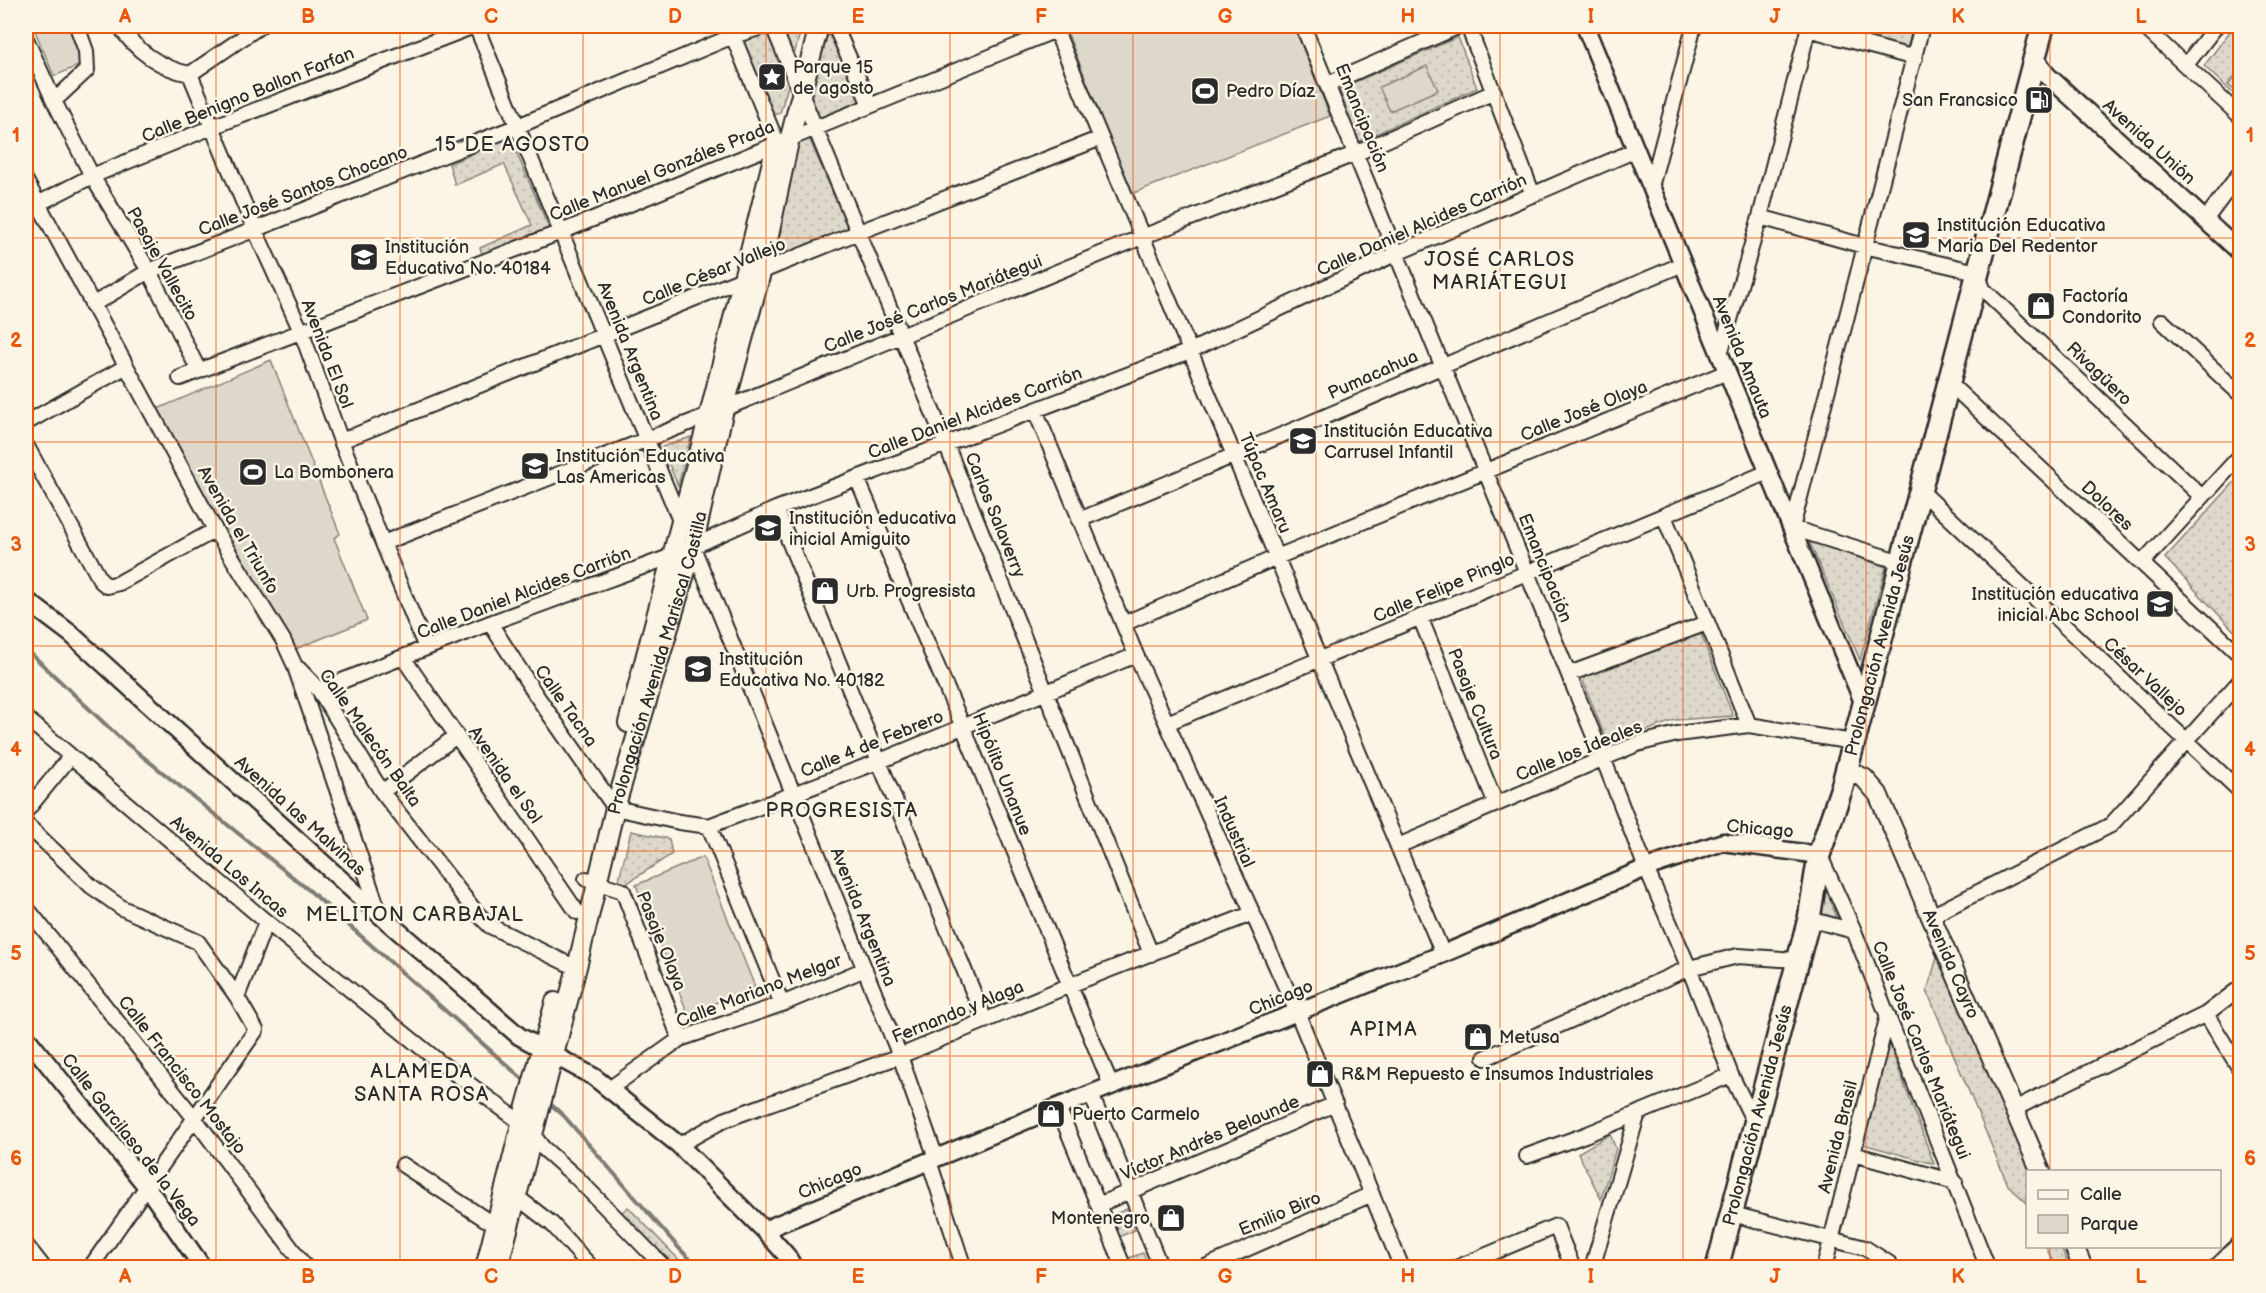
<svg xmlns="http://www.w3.org/2000/svg" width="2266" height="1293" font-family="'Balsamiq Sans',sans-serif">
<style>
.green{fill:url(#green-dots);stroke:#84827a;stroke-width:1.5}
.pitch{fill:#ded8ca;stroke:#84827a;stroke-width:1.5}
.lines{fill:none;stroke-linecap:round;stroke-linejoin:round}
.stream{stroke:#7d7b74;stroke-width:4}
.minor-casing{stroke:#2b2b2b;stroke-width:18}
.tertiary-casing{stroke:#2b2b2b;stroke-width:21}
.secondary-casing{stroke:#2b2b2b;stroke-width:22}
.primary-casing{stroke:#2b2b2b;stroke-width:26}
.minor{stroke:#fcf5e5;stroke-width:14}
.tertiary{stroke:#fcf5e5;stroke-width:16}
.secondary{stroke:#fcf5e5;stroke-width:18}
.primary{stroke:#fcf5e5;stroke-width:21}
.grid{fill:none;stroke:#e8590c;stroke-width:1.5;stroke-opacity:0.55}
.labels{text-anchor:middle;dominant-baseline:central;stroke-width:5;stroke-linejoin:round;paint-order:stroke}
.poi-label{font-size:18px;fill:#2b2b2b;stroke:#fcf5e5;text-anchor:start}
.street-label{font-size:18px;fill:#2b2b2b;stroke:#fcf5e5}
.neighbourhood-label{font-size:20px;letter-spacing:1.5px;fill:#2b2b2b;stroke:#fcf5e5}
.neatline{fill:none;stroke:#e8590c;stroke-width:2}
.grid-label{font-size:20px;text-anchor:middle;font-weight:bold;fill:#e8590c}
</style>
<defs>
<pattern id="green-dots" width="8" height="8" patternUnits="userSpaceOnUse" patternTransform="scale(1.5)"><rect width="8" height="8" fill="#ded8ca"/><path d="M2 2h.1M6 6h.1" fill="none" stroke="#bfbaae" stroke-width="1.8" stroke-linecap="round"/></pattern>
</defs>
<rect width="100%" height="100%" fill="#fcf5e5"/>
<filter id="ink" filterUnits="userSpaceOnUse"><feTurbulence type="fractalNoise" baseFrequency=".0167" numOctaves="2"/><feDisplacementMap in="SourceGraphic" scale="12" xChannelSelector="R" yChannelSelector="G"/><feConvolveMatrix kernelMatrix="1 2 1 2 8 2 1 2 1" color-interpolation-filters="sRGB"/></filter>
<g filter="url(#ink)">
<path class="green" d="M787 26H802L794 55 782 28Z
M1819 26H1913L1907 50Z
M2234 26H2240V100L2204 66Z
M772 29 791 76 780 113 774 115 742 43Z
M835 35 863 104 821 121 810 99 827 36Z
M1458 37 1477 88 1358 142 1339 89Z
M809 138 849 230 770 261 796 142Z
M507 139 512 142 551 233 485 261 480 248 532 225 504 164 455 185 449 164Z
M691 437 678 486 662 447Z
M2240 476V637L2165 558Z
M1809 541 1886 567 1860 660Z
M1690 633 1701 634 1733 716 1675 720 1608 745 1583 681 1587 673Z
M631 831 669 839 672 854 626 884 618 883Z
M1823 878 1838 921 1813 919Z
M1939 951 2030 1171 2028 1172 2027 1203 2008 1185 1927 991Z
M1888 1041 1934 1164 1859 1143Z
M1610 1134 1616 1149 1601 1199 1578 1153Z
M628 1207 686 1267H671L620 1214Z
M1127 1209 1135 1230 1119 1237 1110 1216Z
M2046 1247H2061L2069 1267H2055Z
M1143 1253 1149 1267H1133L1129 1258Z"/>
<path class="pitch" d="M50 26H70L85 63 54 76 35 31Z
M1076 26H1294L1330 116 1131 194 1066 29Z
M1427 66 1438 90 1390 111 1379 87Z
M2240 70V95L2228 85Z
M271 360 340 534 334 538 367 620 293 650 155 410Z
M703 857 755 987 688 1014 636 885Z"/>
<g class="lines">
<path class="stream" d="M26 649 121 739 310 891 526 1082
M547 1101 564 1116 678 1247 698 1268"/>
<g class="minor-casing">
<path id="minor" d="M120 26C134 50 162 69 190 74L260 26
M476 26 681 523
M773 26 946 444 1151 954
M835 26 870 105
M1054 26 1443 954
M1303 26 1603 758 1646 868 1689 968 1731 1075 1755 1124
M1468 26 1533 195
M2143 26 2240 116
M1808 29 1915 58
M733 36 777 143
M26 39 54 101 92 176 149 271 199 371
M2186 65 2216 26
M190 74 255 230 301 331 341 441 426 648
M1328 84 1459 26
M54 101 87 70 86 51 77 26
M26 181 215 530 283 640 294 664 380 915
M1651 187 1694 26
M26 210 92 176 212 127 474 26
M1760 217 1864 246 1977 272 1983 289 2202 497
M2205 220 2240 173
M92 305 149 271 518 126 733 36 766 26
M2162 321 2240 394
M1720 354 1760 217 1809 26
M180 378 561 232 1056 30
M1948 382 2240 655
M1035 410 1136 655 1297 1012 1402 1268
M26 423 125 367
M341 441 859 232 1101 138
M26 445 101 581 107 586 119 583 215 530
M857 478 963 727 1111 1085
M1920 490 2240 791
M776 509 985 1021
M1664 516 1749 725
M1079 520C1281 437 1481 349 1683 264
M383 543 709 415 1142 237 1357 153 1494 92
M692 545 900 1056 936 1158
M1901 562 1792 528 1922 26
M2142 563 2240 456
M1420 617 1496 804
M490 623 536 695 615 808 679 822 709 826 880 761 1136 655
M1123 624 1277 557 1727 372
M404 659 577 912
M299 669 319 690 382 792 475 911 490 926 566 963 577 967
M1569 674 1707 623
M319 690 490 623 672 556 776 509 1190 351 1397 253 1636 150
M26 718 263 919 438 1061 527 1127 543 1148 577 1178 665 1268
M1167 723 1768 472
M382 792 456 736
M26 811 70 757
M26 824 91 886 122 908 198 942 237 997 256 1030 90 1268
M709 826 782 1004
M1398 846 1637 744 1677 734 1749 725 1853 742
M1820 856 1854 931 1988 1268
M586 879 623 891 680 1039
M26 907 195 1119 306 1268
M1931 916 2111 825 2240 681
M1809 919 1854 931
M237 997 266 922
M2206 1014 2240 1069
M1485 1058 1689 968 1738 956 1796 960
M609 1089 680 1039 782 1004 865 969
M1091 1094 1161 1268
M1058 1107 1124 1268
M2014 1109 2206 1014 2240 988
M679 1145 724 1120 900 1056 1070 985 1251 914
M1853 1154 1955 1182
M1527 1156 1585 1135 1731 1075
M929 1161 964 1268
M403 1165 485 1219 504 1225
M517 1197 552 1224 592 1268
M1098 1205 1335 1104
M1732 1214 1865 1248 1890 1264 1891 1268
M26 1245 44 1268
M1203 1268 1372 1194
M1456 1268 1556 1226 1573 1268
M1592 1268 1638 1113
M1824 1268 1888 1015
M2215 1268 2240 1243"/>
</g>
<g class="tertiary-casing">
<path id="tertiary" d="M1585 26 1863 702
M2035 57 2047 75 2240 252
M26 600 71 634 380 915 519 1036 594 1077 679 1145 764 1230 787 1256 794 1268
M26 1037 147 1187 203 1268
M764 1230 1058 1107 1443 954 1646 868 1723 842 1819 855"/>
</g>
<g class="secondary-casing">
<g id="secondary">
<path d="M628 723 709 415 774 154"/>
<path id="s1" d="M1846 770 1864 778 1878 794 2041 1172"/>
<path d="M2074 1246 2083 1268"/>
<path d="M485 1268 521 1124 555 1002"/>
<path id="s2" d="M498 1268 577 967 615 808 693 547 724 409 761 273 790 137 819 26"/>
</g>
</g>
<g class="primary-casing">
<g id="primary">
<path id="s3" d="M1717 1268 1809 919 1819 855 1842 787 2043 26"/>
</g>
</g>
<use href="#minor" class="minor"/>
<use href="#tertiary" class="tertiary"/>
<use href="#secondary" class="secondary"/>
<use href="#primary" class="primary"/>
</g>
</g>
<path class="grid" d="M216 26V1268M400 26V1268M583 26V1268M766 26V1268M950 26V1268M1133 26V1268M1316 26V1268M1500 26V1268M1683 26V1268M1866 26V1268M2050 26V1172M26 238H2240M26 442H2240M26 646H2240M26 851H2240M26 1056H2240M2050 1246V1268"/>
<defs>
<g id="sight-square" transform="scale(1.5)"><rect x="-9" y="-9" width="18" height="18" rx="4" fill="#2b2b2b" stroke="#fcf5e5"/><path d="M0-6L1.8-2.2L6-1.7L2.9 1.2L3.7 5.4L0 3.3L-3.7 5.4L-2.9 1.2L-6-1.7L-1.8-2.2Z" fill="#fff"/></g>
<g id="stadium-square" transform="scale(1.5)"><rect x="-9" y="-9" width="18" height="18" rx="4" fill="#2b2b2b" stroke="#fcf5e5"/><path d="M0-5a6.5 5 0 1 0 0 10a6.5 5 0 1 0 0-10ZM-3.5-1.8h7v3.6h-7Z" fill="#fff"/></g>
<g id="fuel-square" transform="scale(1.5)"><rect x="-9" y="-9" width="18" height="18" rx="4" fill="#2b2b2b" stroke="#fcf5e5"/><path d="M-5.5-6h7V0h2V4h1.3V-2.5L3-4.5l.8-.8L6-3V5H2.5V1h-1V6h-7ZM-4.2-4.7v3.2H.2V-4.7Z" fill="#fff"/></g>
<g id="school-square" transform="scale(1.5)"><rect x="-9" y="-9" width="18" height="18" rx="4" fill="#2b2b2b" stroke="#fcf5e5"/><path d="M0-5L7-2L0 1L-7-2ZM-4 1L0 2.5L4 1V4Q0 6-4 4Z" fill="#fff"/></g>
<g id="shop-square" transform="scale(1.5)"><rect x="-9" y="-9" width="18" height="18" rx="4" fill="#2b2b2b" stroke="#fcf5e5"/><path d="M-5-2.5h2.3a2.7 3.5 0 0 1 5.4 0H5L5.5 6h-11ZM-1.5-2.5h3a1.5 2.3 0 0 0-3 0Z" fill="#fff"/></g>
</defs>
<g fill-rule="evenodd">
<use href="#sight-square" x="772" y="77"/>
<use href="#stadium-square" x="1205" y="91"/>
<use href="#fuel-square" x="2039" y="100"/>
<use href="#school-square" x="1916" y="235"/>
<use href="#school-square" x="364" y="257"/>
<use href="#shop-square" x="2041" y="306"/>
<use href="#school-square" x="1303" y="441"/>
<use href="#school-square" x="535" y="466"/>
<use href="#stadium-square" x="253" y="472"/>
<use href="#school-square" x="768" y="528"/>
<use href="#shop-square" x="825" y="591"/>
<use href="#school-square" x="2160" y="604"/>
<use href="#school-square" x="698" y="669"/>
<use href="#shop-square" x="1478" y="1037"/>
<use href="#shop-square" x="1320" y="1074"/>
<use href="#shop-square" x="1051" y="1114"/>
<use href="#shop-square" x="1171" y="1218"/>
</g>
<g class="labels">
<g class="poi-label">
<text x="793" y="67">Parque 15<tspan x="793" dy="21">de agosto</tspan></text>
<text x="1226" y="91">Pedro Díaz</text>
<text x="2018" y="100" text-anchor="end">San Francsico</text>
<text x="1937" y="225">Institución Educativa<tspan x="1937" dy="21">Maria Del Redentor</tspan></text>
<text x="385" y="247">Institución<tspan x="385" dy="21">Educativa No. 40184</tspan></text>
<text x="2062" y="296">Factoría<tspan x="2062" dy="21">Condorito</tspan></text>
<text x="1324" y="431">Institución Educativa<tspan x="1324" dy="21">Carrusel Infantil</tspan></text>
<text x="556" y="456">Institución Educativa<tspan x="556" dy="21">Las Americas</tspan></text>
<text x="274" y="472">La Bombonera</text>
<text x="789" y="518">Institución educativa<tspan x="789" dy="21">inicial Amiguito</tspan></text>
<text x="846" y="591">Urb. Progresista</text>
<text x="2139" y="594" text-anchor="end">Institución educativa<tspan x="2139" dy="21">inicial Abc School</tspan></text>
<text x="719" y="659">Institución<tspan x="719" dy="21">Educativa No. 40182</tspan></text>
<text x="1499" y="1037">Metusa</text>
<text x="1341" y="1074">R&amp;M Repuesto e Insumos Industriales</text>
<text x="1072" y="1114">Puerto Carmelo</text>
<text x="1150" y="1218" text-anchor="end">Montenegro</text>
</g>
<g class="street-label">
<text transform="translate(248 95) rotate(-22)">Calle Benigno Ballon Farfan</text>
<text transform="translate(1362 118) rotate(68)">Emancipación</text>
<text transform="translate(2149 142) rotate(42)">Avenida Unión</text>
<text transform="translate(662 171) rotate(-22)">Calle Manuel Gonzáles Prada</text>
<text transform="translate(303 191) rotate(-21)">Calle José Santos Chocano</text>
<text transform="translate(1422 225) rotate(-24)">Calle Daniel Alcides Carrión</text>
<text transform="translate(162 264) rotate(61)">Pasaje Vallecito</text>
<text transform="translate(714 272) rotate(-22)">Calle César Vallejo</text>
<text transform="translate(933 304) rotate(-22)">Calle José Carlos Mariátegui</text>
<text transform="translate(630 351) rotate(68)">Avenida Argentina</text>
<text transform="translate(327 354) rotate(69)">Avenida El Sol</text>
<text transform="translate(1742 357) rotate(68)">Avenida Amauta</text>
<text transform="translate(2099 374) rotate(44)">Rivagüero</text>
<text transform="translate(1373 375) rotate(-24)">Pumacahua</text>
<text transform="translate(1584 411) rotate(-22)">Calle José Olaya</text>
<text transform="translate(975 413) rotate(-21)">Calle Daniel Alcides Carrión</text>
<text transform="translate(1265 483) rotate(67)">Túpac Amaru</text>
<text transform="translate(2107 506) rotate(43)">Dolores</text>
<text transform="translate(995 515) rotate(68)">Carlos Salaverry</text>
<text transform="translate(238 530) rotate(60)">Avenida el Triunfo</text>
<text transform="translate(1545 568) rotate(68)">Emancipación</text>
<text transform="translate(1444 588) rotate(-23)">Calle Felipe Pinglo</text>
<text transform="translate(524 593) rotate(-21)">Calle Daniel Alcides Carrión</text>
<text stroke="none"><textPath href="#s3" startOffset="644">Prolongación Avenida Jesús</textPath></text>
<text stroke="none"><textPath href="#s2" startOffset="626">Prolongación Avenida Mariscal Castilla</textPath></text>
<text transform="translate(2145 677) rotate(43)">César Vallejo</text>
<text transform="translate(1475 704) rotate(68)">Pasaje Cultura</text>
<text transform="translate(566 706) rotate(55)">Calle Tacna</text>
<text transform="translate(370 738) rotate(55)">Calle Malecón Balta</text>
<text transform="translate(872 744) rotate(-22)">Calle 4 de Febrero</text>
<text transform="translate(1579 751) rotate(-22)">Calle los Ideales</text>
<text transform="translate(1002 774) rotate(68)">Hipólito Unanue</text>
<text transform="translate(505 775) rotate(55)">Avenida el Sol</text>
<text transform="translate(300 816) rotate(42)">Avenida las Malvinas</text>
<text transform="translate(1760 829) rotate(5)">Chicago</text>
<text transform="translate(1234 832) rotate(66)">Industrial</text>
<text transform="translate(229 867) rotate(40)">Avenida Los Incas</text>
<text transform="translate(863 917) rotate(68)">Avenida Argentina</text>
<text transform="translate(661 941) rotate(68)">Pasaje Olaya</text>
<text stroke="none"><textPath href="#s1" startOffset="226">Avenida Cayro</textPath></text>
<text transform="translate(759 991) rotate(-21)">Calle Mariano Melgar</text>
<text transform="translate(1281 998) rotate(-22)">Chicago</text>
<text transform="translate(958 1012) rotate(-22)">Fernando y Alaga</text>
<text transform="translate(1921 1050) rotate(68)">Calle José Carlos Mariátegui</text>
<text transform="translate(182 1075) rotate(52)">Calle Francisco Mostajo</text>
<text stroke="none"><textPath href="#s3" startOffset="158">Prolongación Avenida Jesús</textPath></text>
<text transform="translate(1838 1137) rotate(-76)">Avenida Brasil</text>
<text transform="translate(1210 1138) rotate(-23)">Víctor Andrés Belaunde</text>
<text transform="translate(131 1140) rotate(52)">Calle Garcilaso de la Vega</text>
<text transform="translate(830 1181) rotate(-23)">Chicago</text>
<text transform="translate(1280 1214) rotate(-23)">Emilio Biro</text>
</g>
<g class="neighbourhood-label">
<text x="513" y="145">15 DE AGOSTO</text>
<text x="1500" y="260">JOSÉ CARLOS<tspan x="1500" dy="23">MARIÁTEGUI</tspan></text>
<text x="842" y="811">PROGRESISTA</text>
<text x="415" y="915">MELITON CARBAJAL</text>
<text x="1384" y="1030">APIMA</text>
<text x="422" y="1072">ALAMEDA<tspan x="422" dy="23">SANTA ROSA</tspan></text>
</g>
</g>
<rect width="2266" height="1293" fill="none" stroke="#fcf5e5" stroke-width="66"/>
<rect x="2026" y="1170" width="195" height="78" fill="#fcf5e5" stroke="#a8a49b" stroke-width="1.5"/>
<rect x="2038" y="1190" width="30" height="9" fill="#fcf5e5" stroke="#a8a49b" stroke-width="1.5"/>
<text x="2080" y="1200" font-size="18" fill="#2b2b2b">Calle</text>
<rect x="2038" y="1215" width="30" height="18" fill="#ded8ca" stroke="#a8a49b" stroke-width="1.5"/>
<text x="2080" y="1230" font-size="18" fill="#2b2b2b">Parque</text>
<rect x="33" y="33" width="2200" height="1227" class="neatline"/>
<g class="grid-label">
<text x="125" y="23">A</text>
<text x="308" y="23">B</text>
<text x="491" y="23">C</text>
<text x="675" y="23">D</text>
<text x="858" y="23">E</text>
<text x="1041" y="23">F</text>
<text x="1225" y="23">G</text>
<text x="1408" y="23">H</text>
<text x="1591" y="23">I</text>
<text x="1775" y="23">J</text>
<text x="1958" y="23">K</text>
<text x="2141" y="23">L</text>
<text x="16" y="142">1</text>
<text x="2250" y="142">1</text>
<text x="16" y="347">2</text>
<text x="2250" y="347">2</text>
<text x="16" y="551">3</text>
<text x="2250" y="551">3</text>
<text x="16" y="756">4</text>
<text x="2250" y="756">4</text>
<text x="16" y="960">5</text>
<text x="2250" y="960">5</text>
<text x="16" y="1165">6</text>
<text x="2250" y="1165">6</text>
<text x="125" y="1283">A</text>
<text x="308" y="1283">B</text>
<text x="491" y="1283">C</text>
<text x="675" y="1283">D</text>
<text x="858" y="1283">E</text>
<text x="1041" y="1283">F</text>
<text x="1225" y="1283">G</text>
<text x="1408" y="1283">H</text>
<text x="1591" y="1283">I</text>
<text x="1775" y="1283">J</text>
<text x="1958" y="1283">K</text>
<text x="2141" y="1283">L</text>
</g>
</svg>
